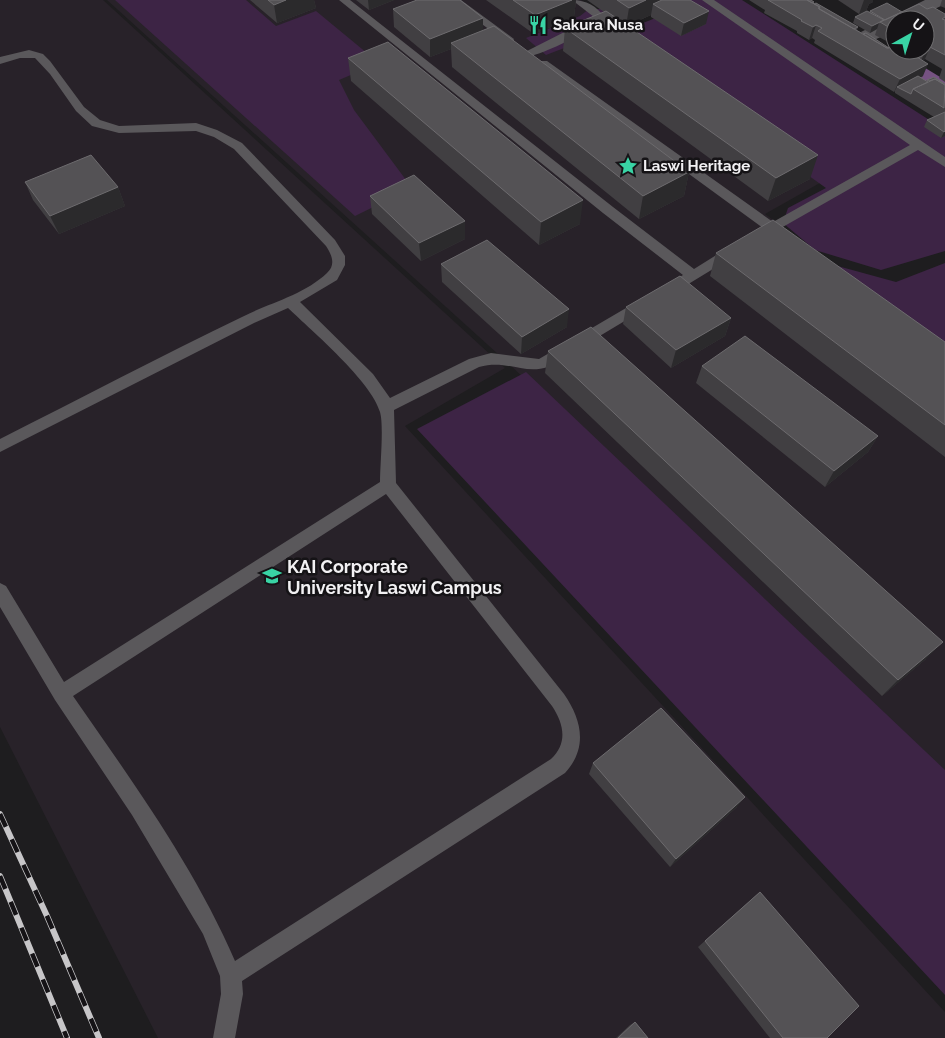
<svg xmlns="http://www.w3.org/2000/svg" width="945" height="1038" font-family="Raleway,sans-serif">
<style>
.built{fill:#282229}
.green{fill:#3d2445}
.lines{fill:none;stroke-linecap:round;stroke-linejoin:round}
.canal{fill:#765282;fill-rule:evenodd}
.lane{fill:#5a585b;fill-rule:evenodd}
.street{fill:#5a585b;fill-rule:evenodd}
.rail-casing{stroke:#c7c6c8;stroke-width:6}
.rail{stroke:#151316;stroke-width:4.5;stroke-dasharray:14;stroke-linecap:butt}
.wall{fill:#413f42;fill-rule:evenodd}
.shaded-wall{fill:#2b2a2c}
.building{fill:#545255;stroke:#6d6b6e}
.labels{text-anchor:middle;dominant-baseline:central;stroke-width:5;stroke-linejoin:round;paint-order:stroke}
.far-poi-label{font-size:15px;font-weight:bold;fill:#f2f1f3;stroke:#151316;text-anchor:start}
.poi-label{font-size:18px;font-weight:bold;fill:#f2f1f3;stroke:#151316;text-anchor:start}
</style>
<rect width="100%" height="100%" fill="#1e1d1f"/>
<path class="built" d="M0 0H103L505 368 405 426 945 1012V1038H158L0 727Z
M107 0H581L841 171 765 214 945 345V773L509 364Z"/>
<path class="green" d="M115 0H246L276 26 316 11 379 63 339 80 354 110 412 188 355 216Z
M673 0H742L945 130V251L881 270 815 250 783 223 788 208 826 188 606 32 546 55 526 38 580 16 589 9H621L643 23 683 7Z
M823 262 896 282 945 263V348Z
M526 372 945 770V995L417 429Z"/>
<g class="lines">
<path class="canal" d="M887 47 894 49 945 80V95L938 93 880 57 877 53 880 49Z"/>
<path class="lane" d="M339 0H350L613 207 694 269 726 249H736L738 252 736 255 672 294H662L660 291 662 288 683 275 603 213Z
M449 0H461L514 39 513 41H505Z
M572 0C586 0 597 6 605 18 597 27 537 59 525 56L523 54 525 52 594 17Z
M702 0H714L945 157V167L918 150 781 228 790 236 788 239H778L771 234 765 236 760 235 758 232 763 228 537 63 539 61H547L773 222 910 145Z
M29 50 43 54 50 61 84 107 100 120 119 126 196 123 217 130 242 143 335 240 345 256V265L337 280 300 302 373 374 390 398 469 359 491 353 539 359 638 301H648L650 304 648 307 548 367C523 375 507 359 479 367L394 410 396 483 564 694C582 720 588 748 565 773L242 981 243 994 235 1038H213L221 994 220 976 203 934 132 815 55 700 0 607V583L6 586 64 682 380 482C380 465 384 426 380 412 371 381 313 332 288 308L254 323 0 452V439C81 398 161 356 242 317 269 303 304 295 327 273 336 265 332 255 326 246L234 149 214 137 196 131 119 133 92 126 76 111 50 74 35 58H20L0 64V57ZM386 494 552 706C564 724 568 743 551 759L235 961C194 866 132 781 73 696Z"/>
<path class="street" d="M925 0H945V4L912 20H895V29C884 35 872 44 859 41L856 37 859 33Z"/>
<g class="rail-casing">
<path id="rail" d="M0 814 47 916 99 1038
M0 876 67 1038"/>
</g>
<use href="#rail" class="rail"/>
</g>
<path class="wall" d="M250 0H314L316 8 277 23Z
M356 0H394L369 10Z
M486 0H576L574 17 534 34Z
M587 0H690L706 24 681 36 651 17V15L627 26 810 179 768 201 563 51 565 28 604 12Z
M749 0H811L814 2V4L858 27 857 30 889 48 894 45 875 35 877 29 870 33 853 23 855 17 869 12 870 11 902 12 927 9 945 14V82L939 78 942 69 925 59 923 60V76L920 78 926 81 927 80 945 84V136L941 138 924 127 927 120 934 117 895 93V91L894 92 814 43 815 40 812 38 809 40 797 33V31L764 13 765 10ZM895 20H925V50H895Z
M838 0H873V2L869 4 866 11 859 14Z
M942 0H945V8L940 6Z
M393 9 483 31 689 172 684 196 639 219 452 67 451 49 430 57 394 27Z
M348 58 580 224 539 245 351 81Z
M25 182 118 187 125 206 59 234 33 200Z
M370 196 465 239 421 261 372 214Z
M716 253 945 342V457L710 276Z
M441 264 567 327 521 354 442 282Z
M626 307 731 318 725 336 671 368 623 324Z
M548 351 926 659 882 696 545 373Z
M702 366 878 436 868 452 825 487 696 383Z
M593 763 737 807 670 867 589 774Z
M760 892 827 1038H770L698 947Z
M635 1022 648 1038H616L630 1025Z"/>
<path class="shaded-wall" d="M286 0H314L316 8 277 23 274 5Z
M368 0H394L369 10Z
M572 0H576L574 17 534 34 535 15Z
M646 0H682L653 4 651 15 626 26 629 8Z
M864 0H873V2L869 4 866 11 859 14Z
M709 11 706 24 681 36 684 23Z
M483 18V36L451 43V49L430 57V39Z
M879 23 877 29 870 33 872 26Z
M816 25 812 38 809 40 813 27Z
M930 47 925 59 921 61 926 49Z
M928 64 923 76 900 89 897 87 894 92 900 79Z
M945 131V136L941 138 944 132Z
M818 155 810 179 768 201 776 178Z
M689 172 684 196 639 219 643 196Z
M118 187 125 206 59 234 50 216Z
M583 200 580 224 539 245 541 222Z
M465 221V239L421 261 419 243Z
M569 309 567 327 521 354 522 337Z
M731 318 725 336 671 368 676 350Z
M878 436 868 452 825 487 834 471Z
M943 642 926 659 882 696 898 680Z
M745 797 737 807 670 867 676 859Z"/>
<path class="building" d="M268 0H286L274 5Z
M417 0H460L483 18 430 39 393 9Z
M513 0H572L535 15Z
M617 0H646L629 8Z
M662 0H690L709 11 684 23 653 4Z
M768 0H807L820 7 818 8 887 48 895 45V50H906L928 64 900 79 818 31 822 28 816 25 813 27 801 21 802 20Z
M807 0H811L814 2 812 3Z
M816 3 858 27 854 29 819 9 820 7 814 4Z
M887 3 902 12 885 20 870 11Z
M919 4 927 9 933 7 945 14V17L942 19 945 20V55L930 47 926 49 925 48V20H895V31L880 22Z
M606 11 818 155 776 178 565 28Z
M867 11 884 20 872 26 855 17Z
M494 26 689 172 643 196 451 43Z
M866 33 889 48H887L863 34Z
M388 42 583 200 541 222 348 58Z
M918 76 928 82 913 89 911 94 897 87Z
M934 77 945 84V85L935 79 929 81 927 80Z
M935 79 945 85 944 108 913 89Z
M945 112V131L944 132 927 120Z
M91 155 118 187 50 216 25 182Z
M414 175 465 221 419 243 370 196Z
M773 220 945 342V425L716 253Z
M487 240 569 309 522 337 441 264Z
M680 276 731 318 676 350 626 307Z
M591 327 943 642 898 680 548 351Z
M745 336 878 436 834 471 702 366Z
M661 708 745 797 676 859 593 763Z
M760 892 859 1006 827 1038H783L705 941Z
M635 1022 648 1038H618Z"/>
<defs>
<g id="restaurant-bare" transform="scale(1.5)"><path d="M-5-6h1v4h1v-4h1v4h1v-4h1v5L-1.5 .5V6h-2V.5L-5-1ZM5-6V6H3V1.5H1.5Q1.5-4 5-6Z" fill="#39d4a5" stroke="#151316" stroke-width="2.5" paint-order="stroke"/></g>
<g id="sight-bare" transform="scale(1.5)"><path d="M0-6L1.8-2.2L6-1.7L2.9 1.2L3.7 5.4L0 3.3L-3.7 5.4L-2.9 1.2L-6-1.7L-1.8-2.2Z" fill="#39d4a5" stroke="#151316" stroke-width="2.5" paint-order="stroke"/></g>
<g id="university-bare" transform="scale(1.5)"><path d="M0-5L7-2L0 1L-7-2ZM-4 1L0 2.5L4 1V4Q0 6-4 4Z" fill="#39d4a5" stroke="#151316" stroke-width="2.5" paint-order="stroke"/></g>
</defs>
<g fill-rule="evenodd">
<use href="#restaurant-bare" x="538" y="25"/>
<use href="#sight-bare" x="628" y="166"/>
<use href="#university-bare" x="272" y="576"/>
</g>
<g class="labels">
<g class="far-poi-label">
<text x="553" y="25">Sakura Nusa</text>
<text x="643" y="166">Laswi Heritage</text>
</g>
<g class="poi-label">
<text x="287" y="566">KAI Corporate<tspan x="287" dy="21">University Laswi Campus</tspan></text>
</g>
</g>
<g transform="translate(910 35) rotate(39)"><circle r="24" fill="#151316" stroke="#6d6c6e"/>
<path d="M0-4L9 19L0 12L-9 19Z" fill="#39d4a5"/>
<text y="-8" font-size="14" font-weight="bold" text-anchor="middle" fill="#f2f1f3">U</text>
</g>
</svg>
